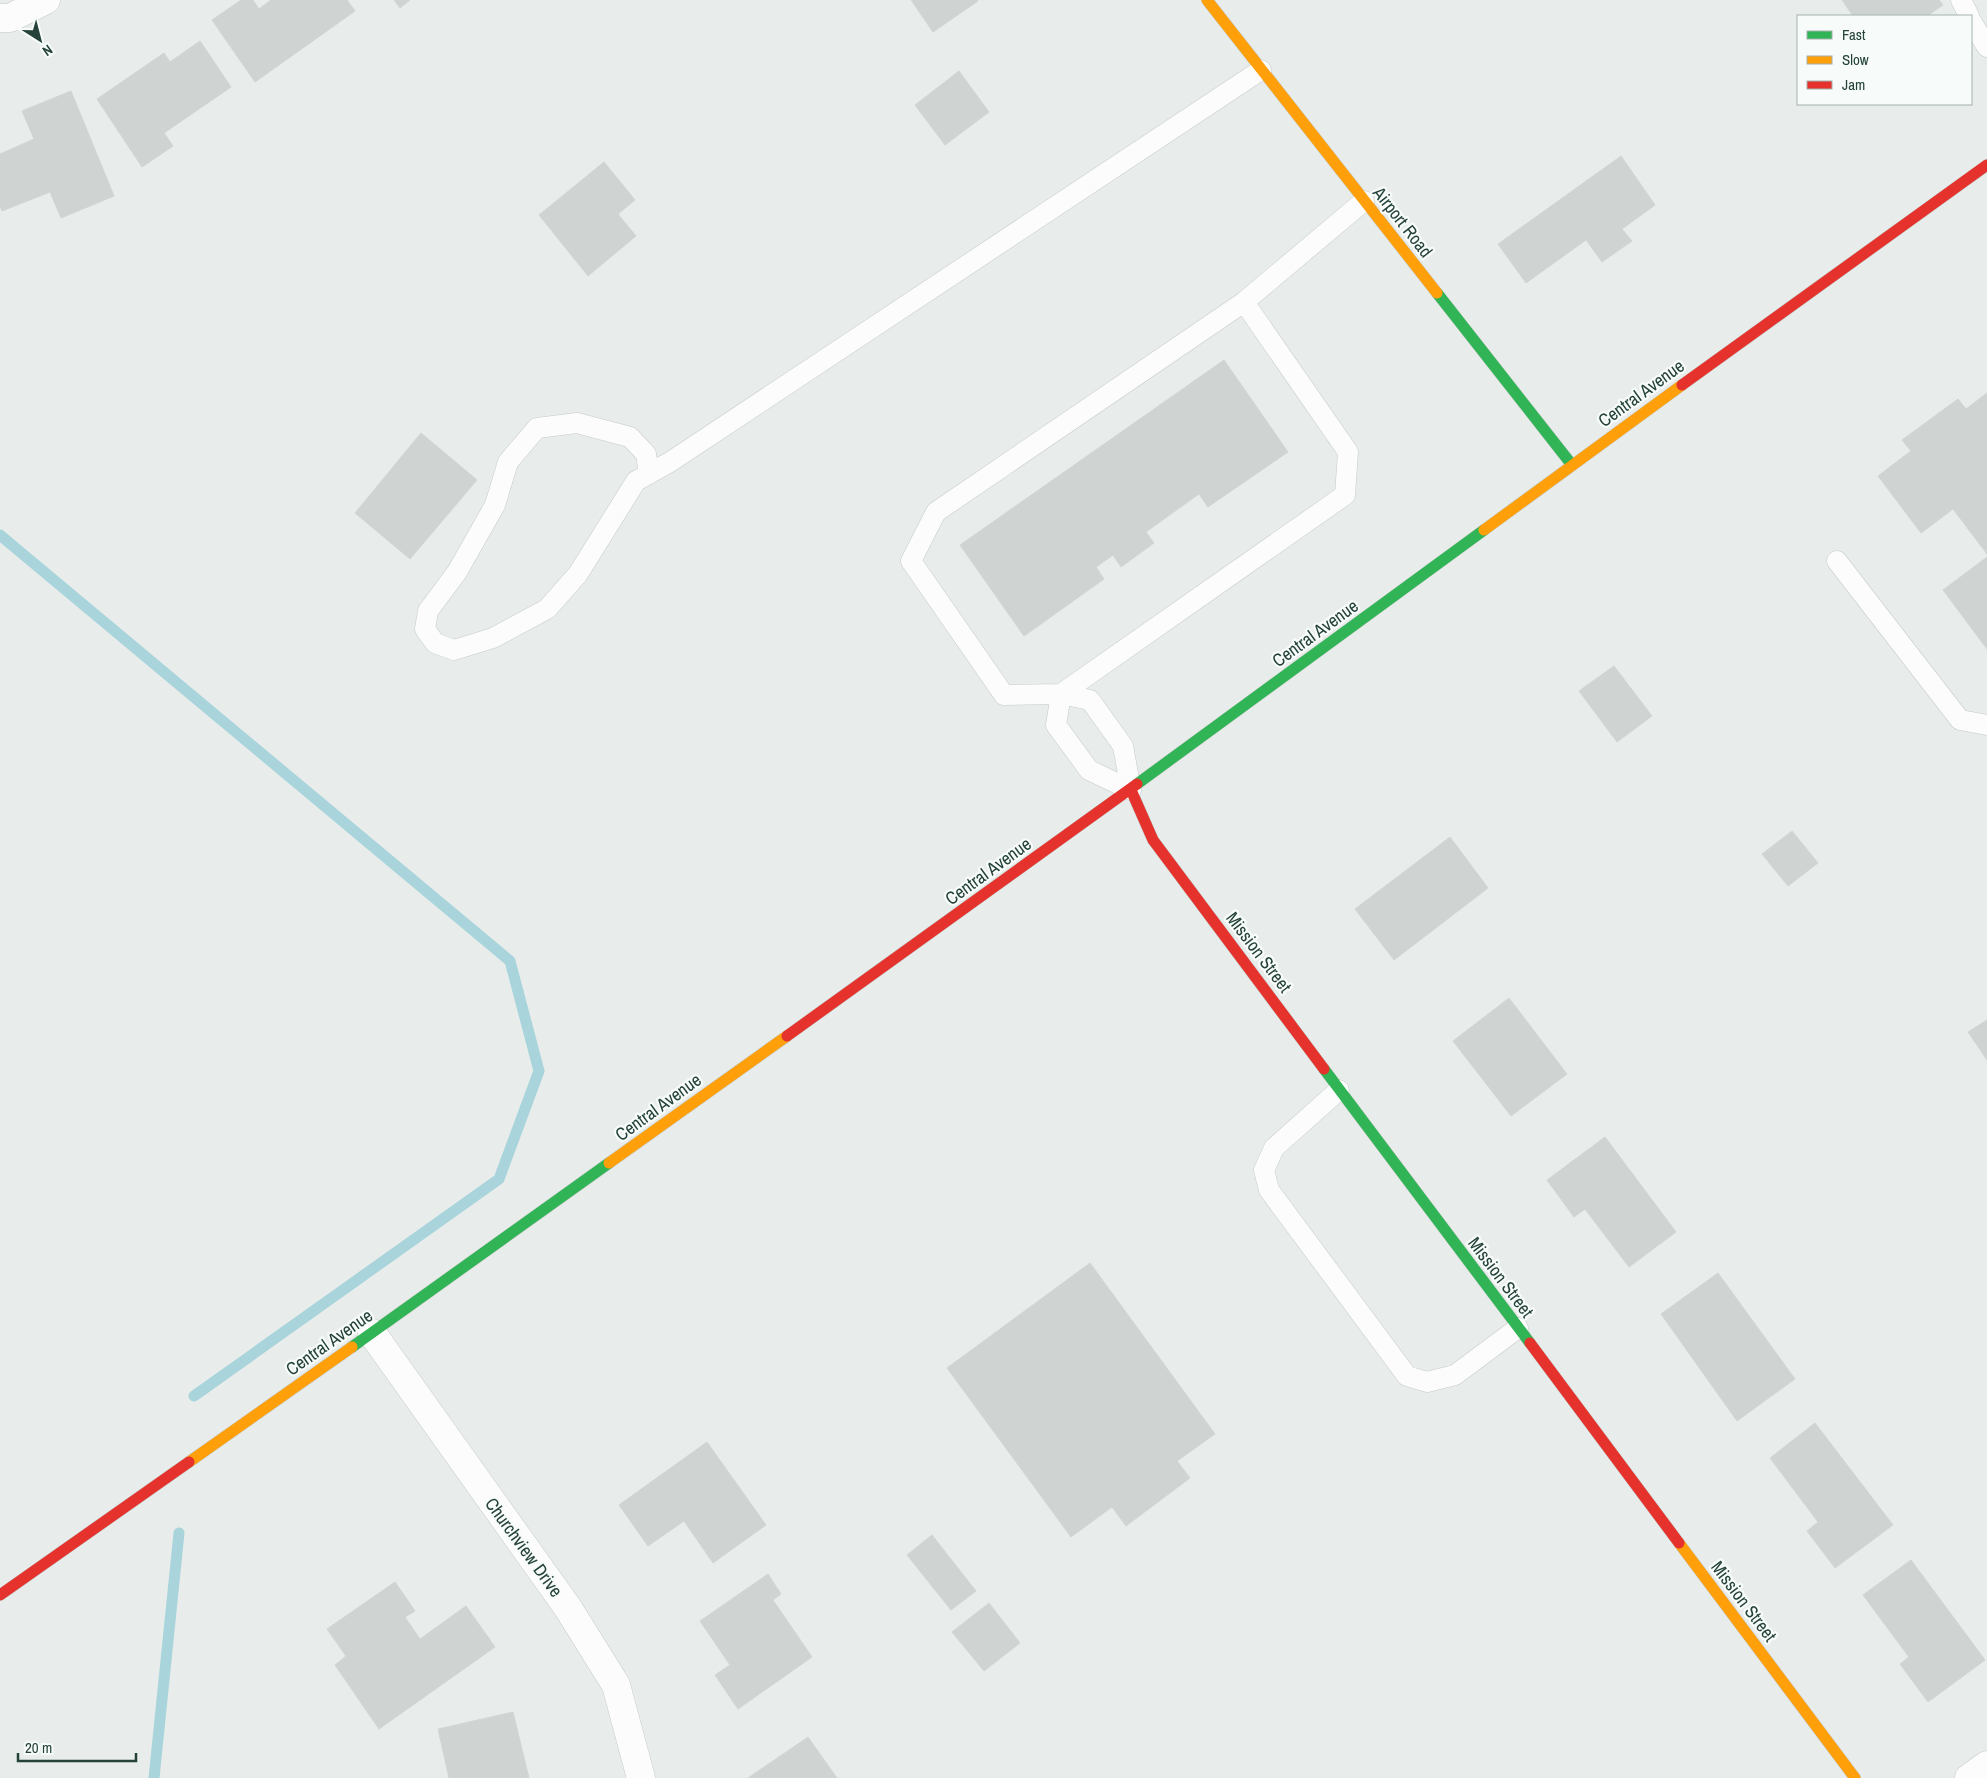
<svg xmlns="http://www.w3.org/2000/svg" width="1987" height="1778" font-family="'Archivo Narrow',sans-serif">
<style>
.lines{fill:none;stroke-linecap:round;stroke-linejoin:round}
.stream{stroke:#a9d4db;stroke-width:11}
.building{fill:#cfd4d2;stroke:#d1d6d4}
.lane-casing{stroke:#c5cac8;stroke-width:21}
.street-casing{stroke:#c5cac8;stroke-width:29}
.fast-casing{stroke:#c3cbc8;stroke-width:12}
.slow-casing{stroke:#c3cbc8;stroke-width:12}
.jam-casing{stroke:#c3cbc8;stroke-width:12}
.lane{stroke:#fcfcfc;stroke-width:20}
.street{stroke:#fcfcfc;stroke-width:28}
.fast{stroke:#30b455;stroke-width:11}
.slow{stroke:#ff9f0a;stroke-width:11}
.jam{stroke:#e5322d;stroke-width:11}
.labels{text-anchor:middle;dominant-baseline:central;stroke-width:4.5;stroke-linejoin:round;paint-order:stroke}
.street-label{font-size:18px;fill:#24423a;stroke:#f7fbf9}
</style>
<rect width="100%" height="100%" fill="#e8edeb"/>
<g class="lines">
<path class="stream" d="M0 535 510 961 539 1071 499 1179 194 1396
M154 1778 179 1533"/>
</g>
<path class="building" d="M241 0H253L259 9 271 0H347L355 11 255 82 212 20Z
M394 0H410L400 8Z
M911 0H977L978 1 933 32Z
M1842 0H1939L1943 5 1927 16H1853Z
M200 41 231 87 164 133 173 146 142 167 97 99 164 53 170 62Z
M959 71 989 112 945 145 915 105Z
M71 91 114 196 61 218 50 192 2 211 0 206V154L34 139 22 111Z
M1621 156 1655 205 1622 229 1632 241 1602 262 1586 240 1526 283 1498 244Z
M604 162 635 200 618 214 636 236 588 276 539 215Z
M1224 360 1288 452 1208 507 1199 494 1146 532 1154 543 1121 567 1113 555 1096 567 1104 579 1024 636 960 545Z
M1987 393V554L1953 509 1921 533 1878 476 1911 451 1902 440 1958 399 1966 409Z
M421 433 477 480 410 559 355 513Z
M1987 557V649L1943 590Z
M1614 666 1652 716 1617 742 1579 691Z
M1792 831 1818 863 1788 886 1762 854Z
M1450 837 1488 888 1394 960 1355 909Z
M1509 998 1567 1074 1511 1116 1453 1041Z
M1987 1020V1060L1968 1032Z
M1605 1137 1676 1232 1629 1267 1585 1209 1574 1217 1547 1180Z
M1090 1263 1215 1434 1177 1461 1190 1478 1126 1526 1112 1507 1071 1537 947 1368Z
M1718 1273 1795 1379 1737 1421 1661 1314Z
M1815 1423 1893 1525 1835 1568 1807 1531 1818 1522 1770 1458Z
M707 1442 766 1525 713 1563 684 1521 648 1546 619 1505Z
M932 1535 976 1591 951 1610 907 1555Z
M1911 1560 1985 1660 1928 1702 1900 1664 1909 1657 1863 1595Z
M768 1574 781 1594 773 1600 812 1657 738 1709 715 1675 730 1665 700 1621Z
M395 1582 415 1611 405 1617 420 1639 466 1606 495 1647 379 1729 335 1665 346 1656 327 1629Z
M989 1603 1020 1643 984 1671 952 1632Z
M513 1712 529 1778H449L438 1729Z
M808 1737 837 1778H748Z"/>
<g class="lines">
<g class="lane-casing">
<path id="lane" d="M1961 0 1969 16
M1971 21 1987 47
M649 474 646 454 630 437 577 423 537 428 508 462 495 505 457 572 428 611 425 629 435 643 454 650 493 638 547 609 578 574 636 481 670 462 1261 70
M1837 561 1960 720 1987 725
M1131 790 1123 746 1090 700 1061 694 1004 695 911 561 936 512 1244 302 1364 201
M1131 790 1089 770 1056 725 1061 694 1345 495 1348 452 1244 302
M1339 1090 1274 1148 1264 1170 1269 1190 1407 1376 1427 1382 1455 1375 1518 1328"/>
</g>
<g class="street-casing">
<path id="street" d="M0 18H10L46 0
M372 1333 568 1608 616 1685 641 1778
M1969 1778 1987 1765"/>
</g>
<g class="fast-casing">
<path id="fast" d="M1437 293 1572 465
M1137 784 1484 530
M1324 1069 1530 1343
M352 1347 609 1163"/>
</g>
<g class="slow-casing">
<path id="slow" d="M1207 0 1437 293
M1484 530 1682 385
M609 1163 787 1036
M189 1462 352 1347
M1679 1543 1855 1778"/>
</g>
<g class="jam-casing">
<path id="jam" d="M1682 385 1987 165
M1131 790 1153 840 1324 1069
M787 1036 1137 784
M1530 1343 1679 1543
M0 1595 189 1462"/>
</g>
<use href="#lane" class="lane"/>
<use href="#street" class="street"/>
<use href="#fast" class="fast"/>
<use href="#slow" class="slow"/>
<use href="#jam" class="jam"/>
</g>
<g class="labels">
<g class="street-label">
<text transform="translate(1403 222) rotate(52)">Airport Road</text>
<text transform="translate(1641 393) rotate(-36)">Central Avenue</text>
<text transform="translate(1315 633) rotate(-36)">Central Avenue</text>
<text transform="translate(988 871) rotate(-36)">Central Avenue</text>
<text transform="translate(1259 952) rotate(53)">Mission Street</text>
<text transform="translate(658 1107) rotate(-36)">Central Avenue</text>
<text transform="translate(1501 1277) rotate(53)">Mission Street</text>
<text transform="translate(329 1342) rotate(-35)">Central Avenue</text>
<text transform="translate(524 1547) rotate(54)">Churchview Drive</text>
<text transform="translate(1744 1601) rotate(53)">Mission Street</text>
</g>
</g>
<rect x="1797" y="15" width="175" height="90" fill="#f7fbf9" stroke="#a3b1ad"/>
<rect x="1807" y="31" width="25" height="8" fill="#30b455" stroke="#a3b1ad"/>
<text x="1842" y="40" font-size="15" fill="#24423a">Fast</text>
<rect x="1807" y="56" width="25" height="8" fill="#ff9f0a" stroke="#a3b1ad"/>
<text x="1842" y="65" font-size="15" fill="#24423a">Slow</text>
<rect x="1807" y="81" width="25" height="8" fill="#e5322d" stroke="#a3b1ad"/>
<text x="1842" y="90" font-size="15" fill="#24423a">Jam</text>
<g transform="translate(40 40) rotate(144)" stroke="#f7fbf9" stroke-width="4" paint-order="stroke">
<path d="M0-4L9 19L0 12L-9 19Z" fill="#24423a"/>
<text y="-8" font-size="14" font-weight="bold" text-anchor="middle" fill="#24423a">N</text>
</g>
<path d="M18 1753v8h118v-8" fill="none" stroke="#24423a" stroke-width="2.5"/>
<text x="25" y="1753" font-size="15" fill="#24423a" stroke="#f7fbf9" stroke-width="4" paint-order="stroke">20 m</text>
</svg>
